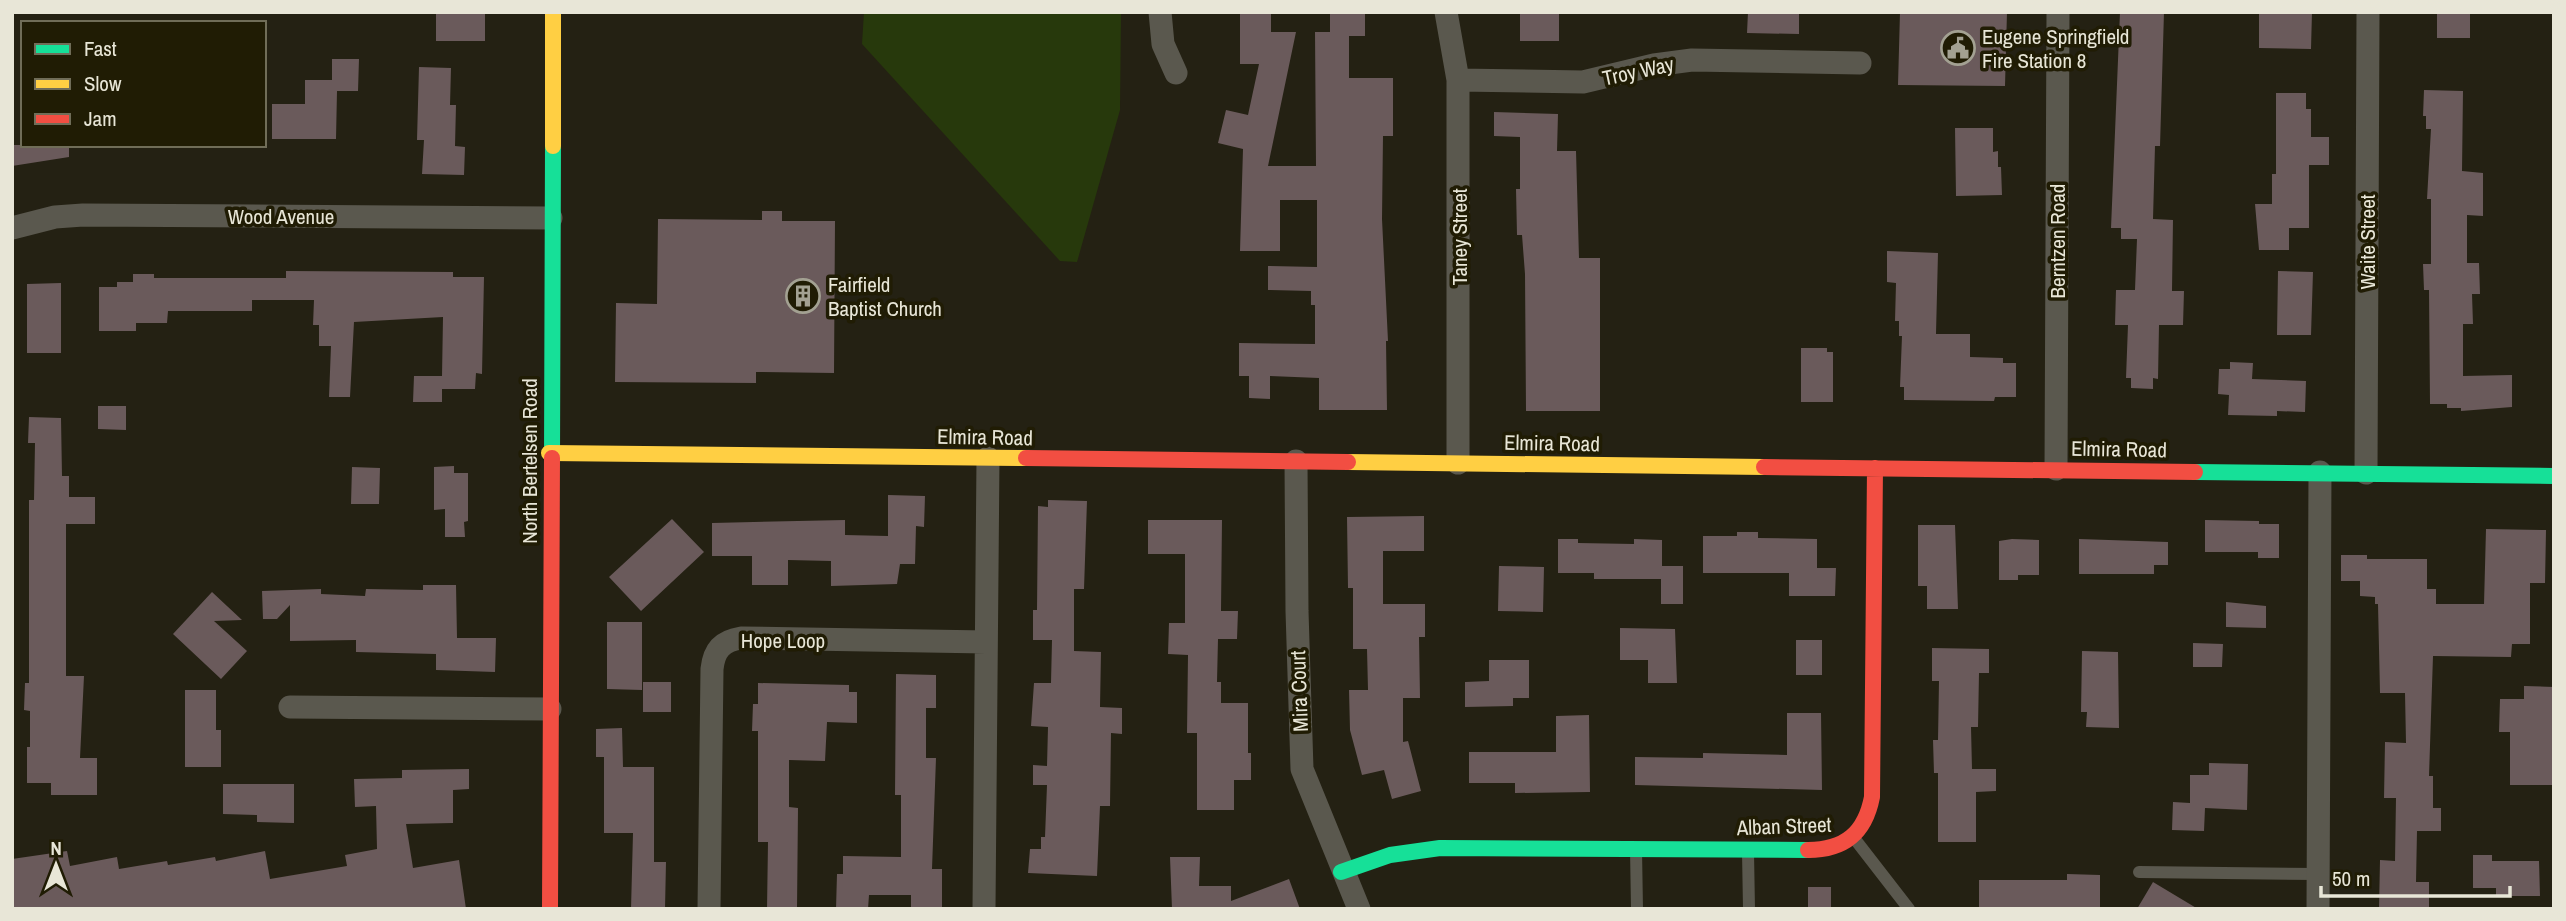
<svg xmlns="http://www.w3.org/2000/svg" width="2566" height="921" font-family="'Archivo Narrow',sans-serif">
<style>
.green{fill:#27390c}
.building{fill:#6a5a5b}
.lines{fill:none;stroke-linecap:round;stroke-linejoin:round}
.lane{stroke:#5a584e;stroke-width:12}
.street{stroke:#5a584e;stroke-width:23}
.fast{stroke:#16e098;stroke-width:16}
.slow{stroke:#ffcf43;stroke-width:16}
.jam{stroke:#f24e42;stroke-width:16}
.labels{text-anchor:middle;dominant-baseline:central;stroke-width:7;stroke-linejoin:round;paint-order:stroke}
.poi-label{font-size:21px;fill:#e8e6d7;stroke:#201c04;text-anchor:start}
.street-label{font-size:21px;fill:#e8e6d7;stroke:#201c04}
</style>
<rect width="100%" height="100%" fill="#242113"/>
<path class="green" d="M864 12H1121L1120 110 1077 262 1060 261 862 44Z"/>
<path class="building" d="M436 12H485V41H436Z
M1240 12H1271V32H1296L1268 166H1316L1315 32H1330V12H1365V36H1349V78H1393V136H1383L1382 219 1388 341H1386L1387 410H1319V378L1270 376V399L1249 398V376H1239V343L1315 344V305H1311V291L1268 290V266L1317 267V200H1280V251H1240L1243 149 1218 143 1226 110 1248 115 1259 64H1240Z
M1520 12H1559V41H1520Z
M1748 12H1799V34L1747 33Z
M1900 12H2007L2005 86 1898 85Z
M2120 12H2164L2160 146H2155L2153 219 2173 220 2172 291H2184L2183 325H2159L2158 379 2153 378V389L2131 388V378H2126L2128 325H2115L2116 290H2135L2137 239H2121V228H2111Z
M2259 12H2312L2311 49 2259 48Z
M2437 12H2470V38H2437Z
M332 59H359L358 91H337L336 139H272V104H305V80H332Z
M419 67 451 68 450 105H456L455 146 465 147 464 175 422 174 424 140H417Z
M2424 90 2463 91 2462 171 2483 173V216L2467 215V263H2479L2480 294H2472L2473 324H2463V376L2512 375V407L2461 411V408H2447V404H2430L2429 290H2424L2423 264H2431V199H2427L2431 129H2426V116H2423Z
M2276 93H2306V109H2311V137H2329V165H2309V228H2289V250H2259L2255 204H2272V174H2276Z
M1494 112 1558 114 1557 151H1576L1579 258H1600V411H1526L1525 274 1522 235H1517L1516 189H1520V137L1494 136Z
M1955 128H1993V152L1998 151V167H2001L2002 195 1956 196Z
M12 145H69V157L12 166Z
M762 211H782V221H835L834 373 756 372V383L615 382 616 303 657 304 658 219 762 220Z
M1887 251 1938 253 1936 334H1970V357L2003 358V363H2016V397H1995L1994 401 1904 400V387H1900L1902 336H1899V321H1895L1896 283 1887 282Z
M286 271 453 272V277H484L482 374 476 373 475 389H442V402H413L414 376H442L443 317 354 322 350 397H329L331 346H319V325H313L314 300H252V311H168L167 323H136V331H99V287H117V282H133V274H154V278H286Z
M2278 271 2313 272 2311 335H2277Z
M61 283V353H27V284Z
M1801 348H1827V352H1833V402H1801Z
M2230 362 2253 363 2252 379 2306 381 2305 412 2277 411V416L2228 415 2229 395 2218 394 2219 369H2230Z
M98 406H126V430L98 429Z
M29 417 61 418 62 476H69V497H95V524H66V676H84L80 758H97V795H51V783H27V747H30V711L24 710 25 683H29V500H34L35 443H28Z
M454 466V473H468V521L464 522 465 537H445V509L434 510V467Z
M352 467 380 468 379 504H351Z
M888 495 925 496 924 527 916 526 915 564H900L897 584 831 586V561L788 560V585H752V556H712V523L845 520V535L888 536Z
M1048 500 1087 501 1084 589H1074V651L1101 652 1100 707 1122 708V734L1111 733 1110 806H1100L1097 876 1028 873 1030 849H1041V837H1045L1047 785H1033V765L1047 766 1048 727 1031 726 1034 683H1051L1052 640H1033V610H1037L1038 506 1048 507Z
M1424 516V551H1383V604H1425V637H1419L1420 698H1403V742L1408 741 1421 791 1392 799 1384 770 1362 775 1350 730 1349 690H1368L1367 649H1353V588H1348L1347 517Z
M672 519 704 552 641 611 609 577Z
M1148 520H1222L1221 611H1238L1237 639H1218L1217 682H1221V703H1248V753H1251V780H1234V810H1197V733H1187L1188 655 1168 654 1169 623H1185V554H1148Z
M2205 520 2259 521V524H2279V558H2258V552H2205Z
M1918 525H1955L1958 609H1927V586H1918Z
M2486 529 2546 530 2545 583H2530V644H2512L2511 657 2433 656 2429 776H2433V808H2441V831H2417L2416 882H2429V909H2379L2380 860 2395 861 2396 798H2384L2385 742 2406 743 2405 693H2380L2378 604H2375V597L2360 596V581H2341V555H2367V559H2427V589H2436V604H2484Z
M1737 532H1758V538L1817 539V568H1836L1835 596H1789V573H1703V536H1737Z
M1558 539H1578V543L1634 544V539L1662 540V566H1683V604H1661V579H1594V573H1558Z
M2012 539 2039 540V575H2018V580H1999V541Z
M2079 539 2168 542V565H2154V574H2079Z
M1499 566 1544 567 1543 612 1498 611Z
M423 585H456L457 638H496L495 672 436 670V654L356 652V640L290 641V605L277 619H263L262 591 321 589V594L365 596 366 589 423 590Z
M212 592 242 620 214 621 247 651 221 679 173 634Z
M2226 602 2266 606V628L2226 627Z
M607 622H642V690L607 689Z
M1620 628 1675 629 1677 683H1648V660H1620Z
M1796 640H1822V675H1796Z
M2193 643 2223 644 2222 667H2193Z
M1932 648 1989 649V673H1979L1978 727H1971L1972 769H1996V791L1976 792V842H1938V773H1934L1933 740H1938L1939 681H1932Z
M2082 651 2118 652 2119 728 2086 727 2087 712H2081Z
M1489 660H1529V698H1513V706L1465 707V682L1489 681Z
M896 674 936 675V708H926V758H936L932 869H942V909H911V895H869L868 909H836L837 874H843V856L901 857V795H895Z
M643 682H671V712H643Z
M758 683 849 685V692H857V723L827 722 825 761 789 760V807L798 808 797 909H767L768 842H758V731H752L753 704H758Z
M2524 686 2554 687 2553 785H2510V732H2499L2500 699H2524Z
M185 690H216V730H221V767H185Z
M1787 713H1821L1822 790 1635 785V757L1703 758V753L1787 755Z
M1589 715 1590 792 1515 793V783H1469V752H1556V716Z
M622 728 623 767H654V862H666L665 909H631L633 833H604V757H596V729Z
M2209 763 2248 764 2247 810 2205 808 2204 831 2172 830 2173 802 2190 803V775H2209Z
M469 769V789L453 790V823L406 824 413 868 459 860 466 909H12V859L67 851 70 866 117 857 119 869 167 861 168 865 215 857 216 861 265 851 270 879 347 866 345 855 377 849 376 806 355 807 354 779 402 778V770Z
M223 784H294V823L257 822V815L223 814Z
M2473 855H2492V861H2539L2540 896H2496V888H2473Z
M1170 857H1200L1199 886H1231V901L1289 879 1300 909H1172Z
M2067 874 2100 875V909H1979V880H2067Z
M2153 882 2198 909H2137Z
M1808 887H1831V909H1808Z"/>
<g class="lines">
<path class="lane" d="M1854 838 1909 909
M1636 849 1637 909
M1748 852 1749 909
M2139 872 2318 874"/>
<path class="street" d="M1160 12 1163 44 1176 73
M1446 12 1458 80V463
M1458 80 1583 82 1654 65 1692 60 1860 63
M12 228 55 217 83 215 551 218
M1296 461 1297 611 1302 769 1359 909
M2056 469 2058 12
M2366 473 2368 12
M290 707 550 709
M709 909 712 669C714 650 722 641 741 638L986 642
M984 909 988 458
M2318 909 2320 472"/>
<path class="fast" d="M552 458 553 146
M2195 472 2554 476
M1341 872 1390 855 1440 848 1808 850"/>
<path class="slow" d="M553 146V12
M549 453 1026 458
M1348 462 1764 467"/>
<path class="jam" d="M1026 458 1348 462
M1764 467 2195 472
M1808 850C1845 850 1865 833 1872 797L1875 468
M550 909 552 458"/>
</g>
<defs>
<g id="civic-ring" transform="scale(1.75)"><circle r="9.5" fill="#201c04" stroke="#a3a192" stroke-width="1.5"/><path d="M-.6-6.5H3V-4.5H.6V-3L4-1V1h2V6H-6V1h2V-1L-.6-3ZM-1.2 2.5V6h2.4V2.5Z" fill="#a3a192"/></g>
<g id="building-ring" transform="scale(1.75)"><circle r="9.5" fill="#201c04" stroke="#a3a192" stroke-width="1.5"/><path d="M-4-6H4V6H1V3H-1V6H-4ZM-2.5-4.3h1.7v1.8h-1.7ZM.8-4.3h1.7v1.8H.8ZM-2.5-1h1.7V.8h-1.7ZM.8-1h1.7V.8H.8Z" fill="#a3a192"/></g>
</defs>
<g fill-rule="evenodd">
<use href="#civic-ring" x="1958" y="48"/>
<use href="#building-ring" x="803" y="296"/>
</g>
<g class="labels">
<g class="poi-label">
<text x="1982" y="36">Eugene Springfield<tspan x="1982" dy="24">Fire Station 8</tspan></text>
<text x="828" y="284">Fairfield<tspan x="828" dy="24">Baptist Church</tspan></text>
</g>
<g class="street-label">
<text transform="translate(1638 71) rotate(-12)">Troy Way</text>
<text x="281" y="216">Wood Avenue</text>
<text transform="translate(1459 237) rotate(-90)">Taney Street</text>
<text transform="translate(2057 241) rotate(-90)">Berntzen Road</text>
<text transform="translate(2367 242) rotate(-90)">Waite Street</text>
<text transform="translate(985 437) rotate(1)">Elmira Road</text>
<text transform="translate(1552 443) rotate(1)">Elmira Road</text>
<text transform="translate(2119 449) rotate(1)">Elmira Road</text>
<text transform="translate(529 461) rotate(-90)">North Bertelsen Road</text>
<text x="783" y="640">Hope Loop</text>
<text transform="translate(1299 691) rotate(-92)">Mira Court</text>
<text transform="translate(1784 826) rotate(-2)">Alban Street</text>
</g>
</g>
<rect width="2566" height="921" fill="none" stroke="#e8e6d7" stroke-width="28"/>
<rect x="21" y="21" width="245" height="126" fill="#201c04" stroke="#706d58" stroke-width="2"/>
<rect x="35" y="44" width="35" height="10" fill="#16e098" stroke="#706d58" stroke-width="2"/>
<text x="84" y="56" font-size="21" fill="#e8e6d7">Fast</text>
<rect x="35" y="79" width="35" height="10" fill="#ffcf43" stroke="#706d58" stroke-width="2"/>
<text x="84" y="91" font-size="21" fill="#e8e6d7">Slow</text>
<rect x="35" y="114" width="35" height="10" fill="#f24e42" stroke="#706d58" stroke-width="2"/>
<text x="84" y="126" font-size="21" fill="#e8e6d7">Jam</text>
<g transform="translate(56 865)" stroke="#201c04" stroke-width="5" paint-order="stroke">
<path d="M0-5L12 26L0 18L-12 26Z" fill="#e8e6d7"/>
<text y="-10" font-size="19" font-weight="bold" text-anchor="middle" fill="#e8e6d7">N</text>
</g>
<path d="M2321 886v10h189v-10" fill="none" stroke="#e8e6d7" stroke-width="3.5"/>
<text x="2332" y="886" font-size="21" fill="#e8e6d7" stroke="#201c04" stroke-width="5" paint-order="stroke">50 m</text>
</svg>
